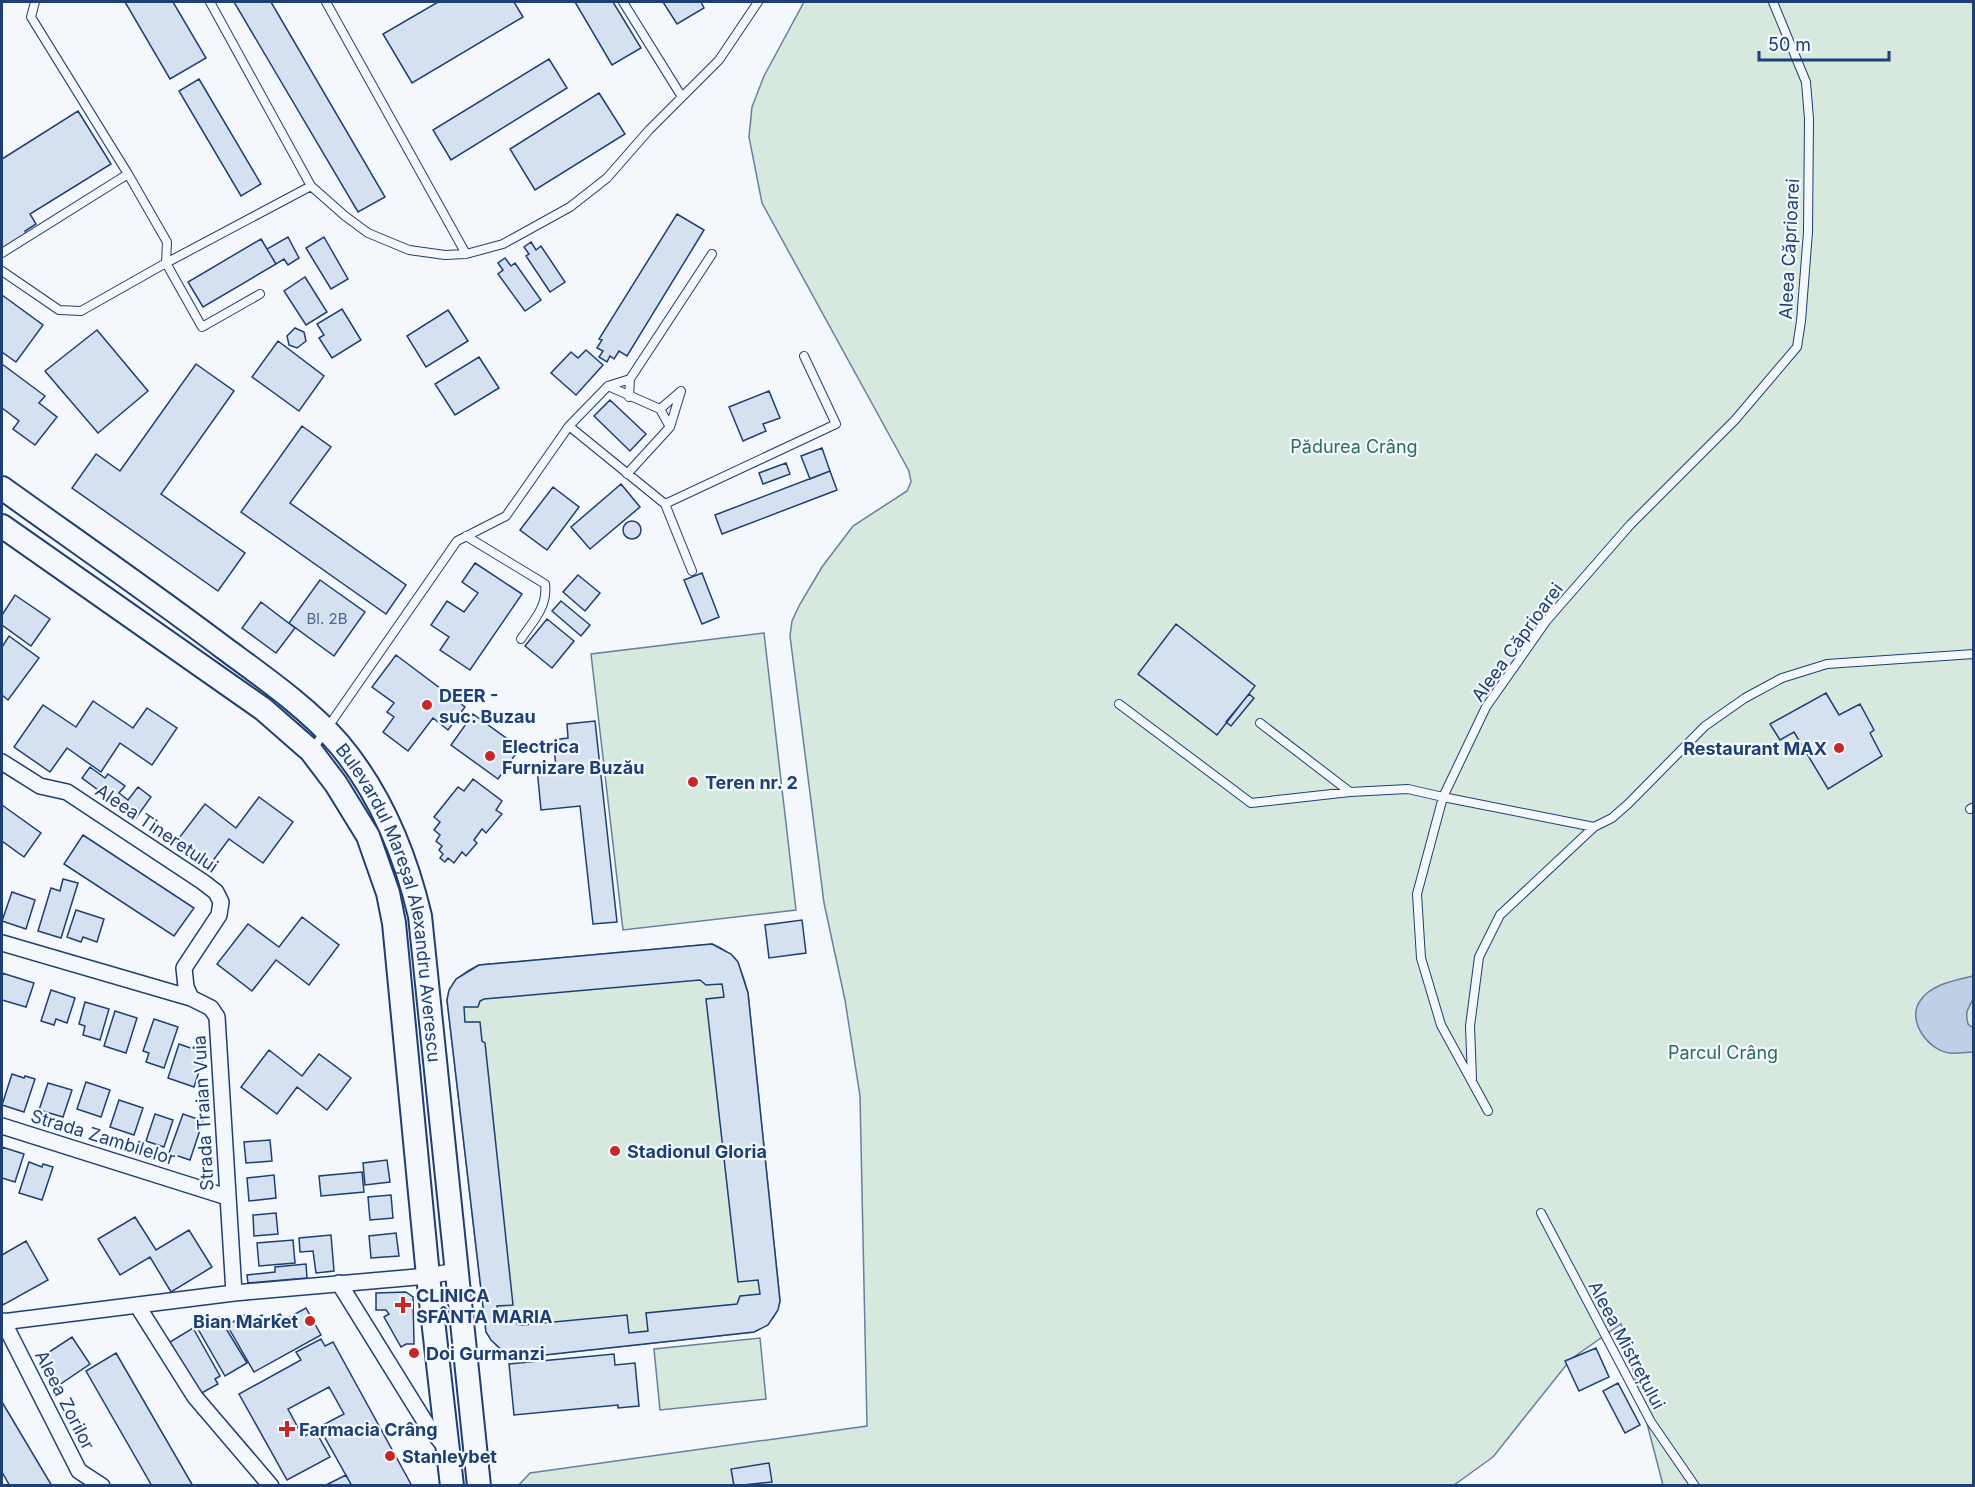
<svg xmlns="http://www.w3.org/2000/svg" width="1975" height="1487" font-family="Inter,sans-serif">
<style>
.green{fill:#d7e8df;stroke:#687fa3;stroke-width:1.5}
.water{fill:#bed0e5;stroke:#687fa3;stroke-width:1.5}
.building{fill:#d5e0f0;stroke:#1d3f73;stroke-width:1.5;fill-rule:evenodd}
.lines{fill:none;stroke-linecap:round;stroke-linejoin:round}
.lane-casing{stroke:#1d3f73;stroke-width:10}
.street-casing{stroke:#1d3f73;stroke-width:18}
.secondary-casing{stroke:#1d3f73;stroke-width:26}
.lane{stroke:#f4f7fb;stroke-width:8}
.street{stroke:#f4f7fb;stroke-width:15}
.secondary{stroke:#f4f7fb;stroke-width:22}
.poi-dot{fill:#c62828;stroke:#f4f7fb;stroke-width:2}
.labels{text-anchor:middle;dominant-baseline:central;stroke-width:4.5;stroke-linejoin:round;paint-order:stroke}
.number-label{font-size:15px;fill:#4b6792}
.street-label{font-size:18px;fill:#1d3f73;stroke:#f4f7fb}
.park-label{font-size:18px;fill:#2c6c60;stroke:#f4f7fb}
.poi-label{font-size:18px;font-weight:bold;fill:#1d3f73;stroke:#f4f7fb;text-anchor:start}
</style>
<rect width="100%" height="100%" fill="#f4f7fb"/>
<path class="green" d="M804 2H1973V1485H1663L1621 1324 1571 1359 1493 1457 1454 1485 518 1486 530 1473 867 1426 860 1096 845 1000 824 903 790 636 792 621 800 604 822 567 853 526 907 491 911 482 909 471 762 203 749 137 752 107 764 76Z
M764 633 796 910 623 930 591 654Z
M712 944C736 953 742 970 748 993L780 1301C776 1318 769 1324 754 1332L517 1358C503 1353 494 1345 486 1332L447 1000C451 981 462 973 479 965Z
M760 1338 766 1399 660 1410 654 1349Z"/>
<path class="water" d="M1973 976C1974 982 1975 990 1974 996 1970 1009 1964 1008 1968 1024L1973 1028V1052C1966 1052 1958 1054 1950 1053 1929 1051 1906 1021 1920 1001 1931 984 1956 980 1973 976Z"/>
<path class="building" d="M125 2H173L206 58 170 79Z
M234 2H271L385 197 358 212Z
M438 2H514L523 17 412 83 383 34Z
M575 2H613L641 48 612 65Z
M663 2H701L704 8 677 24Z
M549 59 567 88 451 160 433 130Z
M199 79 261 184 241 196 179 91Z
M599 93 625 134 535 190 510 149Z
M78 111 111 164 30 214 36 224 25 231 26 234 2 249V159Z
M677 214 704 230 627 356 619 351 614 359 610 356 607 362 599 357 603 351 597 348 602 340 599 339Z
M288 237 299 258 288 265 284 259 276 264 267 249Z
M324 237 348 279 331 289 306 248Z
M261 239 276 264 203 307 188 282Z
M531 242 536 250 541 246 565 282 550 292 526 256 529 254 524 247Z
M505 258 511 266 515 263 541 300 525 311 498 274 503 270 498 263Z
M305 277 327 312 306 325 284 291Z
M2 295 43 325 16 362 2 352Z
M342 309 361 340 332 358 319 338 324 335 317 324Z
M448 310 468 341 426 367 407 336Z
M295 328 304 332 306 341 297 348 289 345 287 336Z
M97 330 148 391 98 433 45 371Z
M278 341 324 376 299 411 252 377Z
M586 350 603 365 576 395 551 373 571 352 578 358Z
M479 357 499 388 455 415 435 384Z
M2 364 45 396 39 403 57 417 35 445 13 429 19 421 2 408Z
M196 364 234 391 161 494 245 553 218 591 72 488 96 454 120 471Z
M769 391 780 418 763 424 766 431 743 441 729 407Z
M610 400 646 434 630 451 594 416Z
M302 426 331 447 290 503 406 585 386 614 241 512Z
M822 448 830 471 810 479 801 456Z
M786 463 790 474 763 484 759 473Z
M830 471 837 490 722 534 715 515Z
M621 484 640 507 590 549 571 527Z
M553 487 579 507 547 550 520 530Z
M623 530a9 9 0 1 1 18 0a9 9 0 1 1-18 0Z
M475 563 522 594 470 670 440 650 449 637 431 625 447 601 464 612 478 593 462 582Z
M702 573 719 617 702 624 684 580Z
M578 575 600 593 585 611 563 592Z
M320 580 365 612 334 656 289 623Z
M15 595 50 619 31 646 2 625V615Z
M561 601 590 625 581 636 552 611Z
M261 602 295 628 276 653 242 628Z
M547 619 574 641 552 668 525 646Z
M1176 624 1255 686 1217 735 1138 674Z
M9 636 39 658 8 700 2 695V647Z
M396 655 465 707 448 730 433 718 408 751 383 732 394 717 387 712 394 703 372 687Z
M1826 693 1839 715 1860 704 1874 730 1870 733 1882 756 1828 789 1794 732 1780 740 1770 724Z
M1249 694 1254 698 1231 726 1226 722Z
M93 701 133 728 147 708 177 728 152 765 120 743 101 772 67 748 50 772 14 747 43 705 76 727Z
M473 714 520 748 498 779 451 745Z
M595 721 617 922 593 924 580 806 541 810 537 768 556 766 553 740 568 738 567 724Z
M90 767 105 778 108 774 125 786 119 793 128 800 138 787 151 797 136 818 82 778Z
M473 779 502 801 496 810 502 814 486 833 482 829 474 840 477 843 466 856 462 852 454 863 448 858 445 862 440 858 443 854 439 850 442 846 436 841 440 835 434 830 440 822 434 817 458 787 464 791Z
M259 797 293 822 263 863 229 839 209 866 176 842 205 804 236 828Z
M2 805 41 833 24 857 2 841Z
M83 835 194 908 174 936 64 864Z
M63 879 78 883 61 938 38 931 51 888 60 891Z
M12 892 35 900 26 929 2 921Z
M76 910 104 919 97 942 83 937 81 942 67 937Z
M302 917 339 945 309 985 276 960 252 991 217 964 248 924 279 947Z
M802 920 806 953 769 958 765 925Z
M712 944 731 954 738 962 748 993 780 1301 778 1310 768 1325 754 1332 517 1358 506 1354 491 1340 486 1332 447 1000 449 990 456 979 479 965ZM700 980 706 985 722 984 724 997 706 999 738 1282 758 1280 760 1294 740 1296 737 1304 646 1313 648 1331 629 1333 627 1315 522 1325 517 1324 516 1319 499 1320 497 1306 513 1305 485 1043 482 1041 480 1022H465L464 1007H478L480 1001 484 999Z
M2 973 34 983 26 1007 2 1000Z
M51 990 75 998 67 1023 56 1019 54 1025 41 1021Z
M85 1002 109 1009 100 1040 83 1035 85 1026 79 1024Z
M115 1011 137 1018 126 1053 104 1046Z
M154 1019 178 1027 164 1068 146 1062 149 1053 143 1051Z
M179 1044 205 1053 194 1087 168 1078Z
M269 1050 302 1076 319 1054 351 1078 327 1110 297 1087 277 1114 241 1087Z
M12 1074 24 1078 25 1076 35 1079 24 1112 2 1105Z
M86 1082 110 1090 101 1117 77 1109Z
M48 1083 72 1090 63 1117 39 1110Z
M119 1100 143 1108 134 1135 110 1127Z
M155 1114 173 1120 164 1147 146 1141Z
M183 1114 203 1121 190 1160 169 1153Z
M270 1140 272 1161 246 1163 244 1142Z
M2 1147 24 1154 15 1182 2 1178Z
M387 1160 390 1182 365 1185 363 1163Z
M29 1162 42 1167 43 1164 53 1167 42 1200 19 1193Z
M362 1172 364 1192 321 1196 319 1176Z
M274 1175 276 1198 249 1201 247 1178Z
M391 1195 393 1218 370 1220 368 1197Z
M276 1213 278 1234 254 1236 253 1215Z
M135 1217 156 1250 189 1230 212 1267 171 1292 150 1257 120 1275 98 1239Z
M396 1233 399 1256 371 1258 369 1236Z
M331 1235 334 1271 316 1273 313 1251 300 1252 299 1238Z
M293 1240 295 1263 259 1266 257 1243Z
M26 1241 48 1280 3 1305 2 1302V1255Z
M306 1264 307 1278 248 1283 247 1275 275 1272V1267Z
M406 1292 413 1297 414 1344H406L401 1347 384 1317 389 1314 386 1310H376V1293Z
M306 1308 321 1335 254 1372 227 1325 245 1315 249 1322 262 1315 266 1322 280 1314 284 1320Z
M219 1317 247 1363 225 1376 198 1329Z
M193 1328 220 1376 215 1379 218 1384 200 1394 170 1342Z
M72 1337 90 1364 59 1385 40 1358Z
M321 1339 325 1346 333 1342 412 1486H352L319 1427 344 1414 329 1387 288 1409 303 1437 315 1430 330 1457 287 1480 239 1394 301 1360 296 1352Z
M1596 1348 1609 1377 1579 1391 1565 1361Z
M116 1353 193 1486H152L86 1371Z
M614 1354 615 1365 635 1363 639 1406 618 1408V1405L514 1415 509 1364Z
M1618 1383 1640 1425 1625 1433 1603 1391Z
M2 1402 52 1486H10L2 1472Z
M769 1463 772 1482 734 1486 731 1469Z
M346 1475 352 1486H324Z"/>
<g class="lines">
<g class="lane-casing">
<path id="lane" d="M35 2 31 17 128 174 167 242 166 263 311 186
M210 2 311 186 345 216 368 233 409 250 445 255 466 254 503 244 570 207 607 178 649 130 719 60 758 2
M326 2 466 254
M623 2 682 97
M1773 2 1806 82 1809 119 1808 232 1801 321 1797 347 1735 420 1630 525 1547 620 1486 707 1443 797 1594 827 1612 818 1628 804 1705 726 1745 698 1782 678 1827 664 1974 654
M2 253 128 174
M2 271 59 310 81 311 166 263 202 327 260 294
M608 386 660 409 681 391 670 427 627 474
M629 397 630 379
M660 409 670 427
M569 426 665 504 692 571
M665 504 836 424 804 356
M466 536 545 584C548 607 533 621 521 639
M1119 704 1251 803 1350 792
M1260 723 1350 792 1408 789 1443 797 1417 894 1421 958 1441 1025 1488 1111
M312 750 457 541 506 516 569 426 608 386 630 379 712 254
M1970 809 1974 807
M1472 1079 1470 1026 1479 957 1500 915 1594 827
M1541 1213 1651 1422 1695 1486"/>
</g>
<g class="street-casing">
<path id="street" d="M2 762 40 786 67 792 203 882 216 892 221 902 219 915 184 968 186 987 191 998
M2 943 191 998 211 1008 217 1017 234 1293
M2 1126 227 1197
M339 1283 427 1425 447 1449
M137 1305 195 1397 271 1486
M3 1321 79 1471 102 1486
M2 1322 234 1293 428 1276 456 1271"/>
</g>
<g class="secondary-casing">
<g id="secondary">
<path id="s1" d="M2 488C76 541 151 593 224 648 262 676 308 708 339 744 381 794 405 853 420 916L479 1486"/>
<path d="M2 526 263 709 311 751 336 784 368 836 388 893 394 923 428 1276 452 1486"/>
</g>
</g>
<use href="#lane" class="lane"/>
<use href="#street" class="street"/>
<use href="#secondary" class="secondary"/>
</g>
<g class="poi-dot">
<circle cx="427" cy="705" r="6"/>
<circle cx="1839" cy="748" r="6"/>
<circle cx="490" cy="756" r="6"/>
<circle cx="693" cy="782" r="6"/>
<circle cx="615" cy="1151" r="6"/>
<path d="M400 1296h6v6h6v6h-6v6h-6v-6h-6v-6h6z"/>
<circle cx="310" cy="1321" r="6"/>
<circle cx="414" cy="1353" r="6"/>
<path d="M284 1420h6v6h6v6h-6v6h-6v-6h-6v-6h6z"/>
<circle cx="390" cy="1456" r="6"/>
</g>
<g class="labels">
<g class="number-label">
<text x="327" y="618">Bl. 2B</text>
</g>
<g class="street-label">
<text transform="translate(1789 249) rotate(-87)">Aleea Căprioarei</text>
<text transform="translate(1517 642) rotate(-54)">Aleea Căprioarei</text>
<text transform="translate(157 828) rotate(34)">Aleea Tineretului</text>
<text stroke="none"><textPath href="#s1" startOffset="594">Bulevardul Mareșal Alexandru Averescu</textPath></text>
<text transform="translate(203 1113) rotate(-93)">Strada Traian Vuia</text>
<text transform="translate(103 1137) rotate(17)">Strada Zambilelor</text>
<text transform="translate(1627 1345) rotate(62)">Aleea Mistrețului</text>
<text transform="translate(65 1400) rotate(63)">Aleea Zorilor</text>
</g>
<g class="park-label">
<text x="1354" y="446">Pădurea Crâng</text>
<text x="1723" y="1052">Parcul Crâng</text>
</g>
<g class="poi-label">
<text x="439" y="695">DEER -<tspan x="439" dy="21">suc. Buzau</tspan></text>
<text x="502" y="746">Electrica<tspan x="502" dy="21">Furnizare Buzău</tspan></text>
<text x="1827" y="748" text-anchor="end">Restaurant MAX</text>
<text x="705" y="782">Teren nr. 2</text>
<text x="627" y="1151">Stadionul Gloria</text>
<text x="416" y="1295">CLINICA<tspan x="416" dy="21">SFÂNTA MARIA</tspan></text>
<text x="298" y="1321" text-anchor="end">Bian Market</text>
<text x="426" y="1353">Doi Gurmanzi</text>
<text x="299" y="1429">Farmacia Crâng</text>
<text x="402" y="1456">Stanleybet</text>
</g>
</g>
<rect width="1975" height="1487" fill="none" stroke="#1d3f73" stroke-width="6"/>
<path d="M1759 51v9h130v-9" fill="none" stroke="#1d3f73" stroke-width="3"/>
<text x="1768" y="51" font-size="18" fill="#1d3f73" stroke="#f4f7fb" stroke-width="4.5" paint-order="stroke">50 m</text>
</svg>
